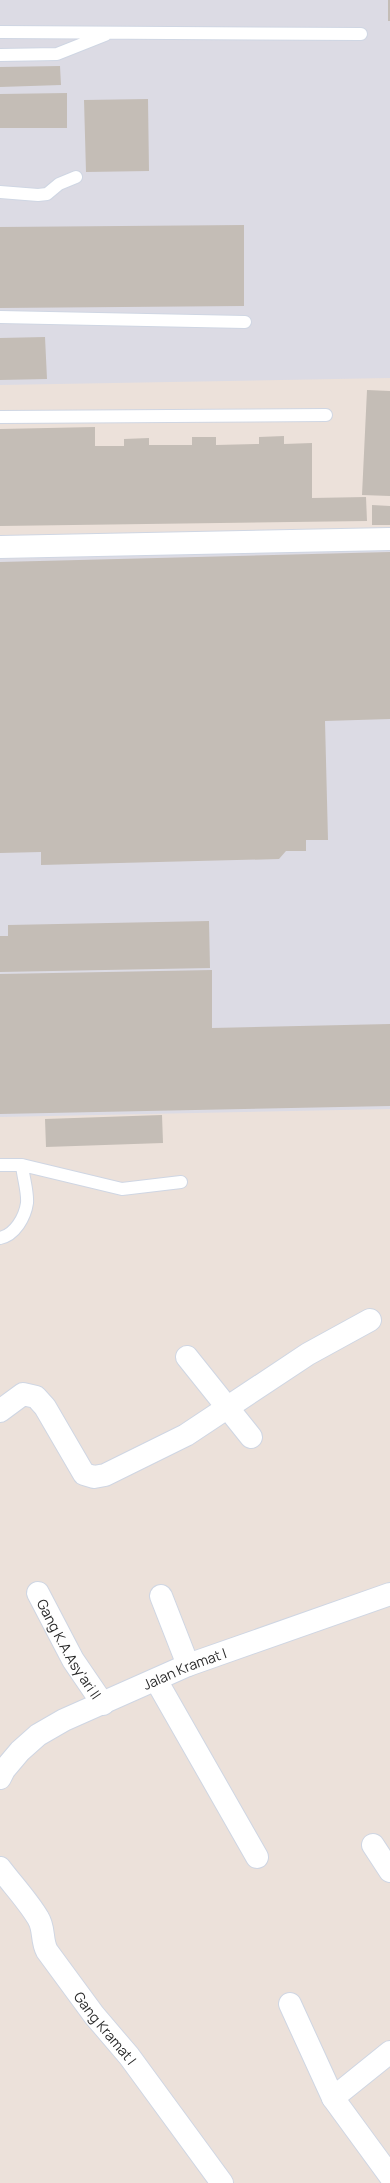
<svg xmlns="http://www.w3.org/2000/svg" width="390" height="2183" font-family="Manrope,sans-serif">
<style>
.industrial{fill:#dcdbe4}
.building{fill:#c4bdb6}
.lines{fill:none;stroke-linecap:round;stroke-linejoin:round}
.service-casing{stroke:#cfd6e3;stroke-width:14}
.minor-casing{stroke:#cfd6e3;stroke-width:24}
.service{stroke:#fff;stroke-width:12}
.minor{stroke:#fff;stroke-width:22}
.labels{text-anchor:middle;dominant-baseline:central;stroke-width:3;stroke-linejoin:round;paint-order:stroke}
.street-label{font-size:14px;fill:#292929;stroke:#fff}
</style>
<rect width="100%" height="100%" fill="#ece1da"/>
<path class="industrial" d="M0 0H390V378L0 385Z
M390 549V1109L0 1117V559Z"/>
<path class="building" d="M388 0H390V21H388Z
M60 66 61 85 0 87V67Z
M67 93V128H0V94Z
M148 99 149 171 86 172 84 100Z
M244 225V306L0 308V227Z
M45 337 47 379 0 380V338Z
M367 390 390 391V496L362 495Z
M95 427V446H124V439L149 438V445H192V437H216V445L259 444V437L284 436V444L312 443V498L366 497 367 521 0 526V429Z
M372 505 390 506V525H372Z
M390 552V719L325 721 328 840H306V851H286L279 859 41 865V852L0 853V562Z
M209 921 210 968 0 972V936H8V925Z
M212 970V1028L390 1024V1106L0 1114V974Z
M162 1115 163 1143 46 1147 45 1119Z"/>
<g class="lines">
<g class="service-casing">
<path id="service" d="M0 32 361 34
M0 55 57 54 105 35
M0 192 38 195 47 194 59 184 76 177
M0 317 245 322
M0 417 326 415
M0 1165H22L122 1189 181 1182
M0 1238C15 1235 25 1217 27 1203 28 1192 23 1177 22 1165"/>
</g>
<g class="minor-casing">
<g id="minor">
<path d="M0 547 390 539"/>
<path d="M187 1357 251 1437"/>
<path d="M0 1411 23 1394 36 1397 45 1407 84 1474 94 1477 105 1475 186 1435 308 1354 370 1320"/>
<path id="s1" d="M38 1593 73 1660 103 1704"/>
<path d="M161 1596 188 1665"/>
<path d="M156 1680 257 1857"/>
<path id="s2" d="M0 1778 4 1770 20 1751 38 1735 64 1720 188 1665 390 1594"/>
<path d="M373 1845 390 1871"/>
<path id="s3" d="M0 1868C12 1884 28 1901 38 1918 45 1929 41 1940 47 1951L94 2015 129 2056 222 2183"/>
<path d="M290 2004 333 2098 390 2176"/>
<path d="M333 2098 390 2052"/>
</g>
</g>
<use href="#service" class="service"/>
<use href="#minor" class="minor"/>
</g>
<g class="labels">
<g class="street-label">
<text stroke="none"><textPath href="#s1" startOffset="64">Gang K.A.Asy'ari II</textPath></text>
<text stroke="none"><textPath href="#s2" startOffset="219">Jalan Kramat I</textPath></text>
<text stroke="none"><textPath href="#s3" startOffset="194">Gang Kramat I</textPath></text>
</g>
</g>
</svg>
